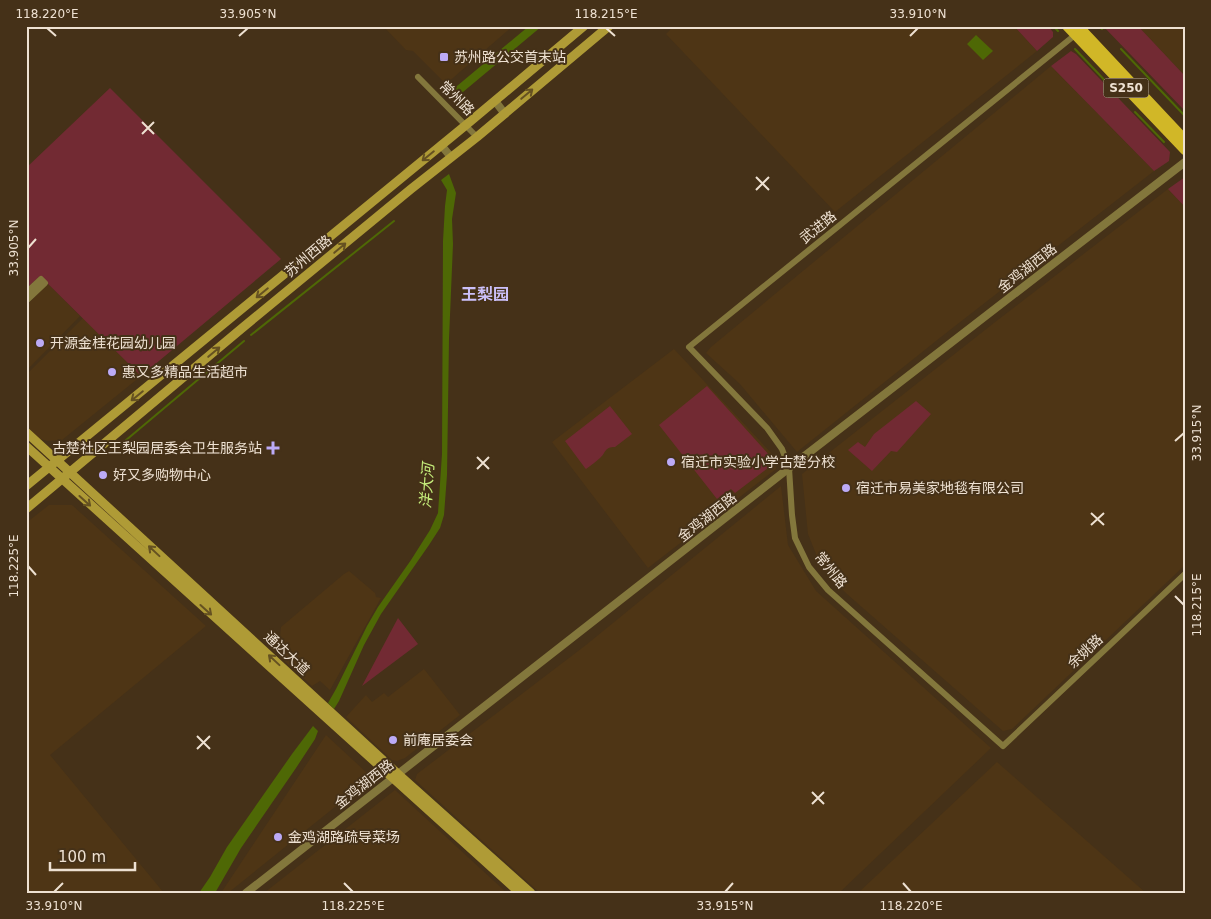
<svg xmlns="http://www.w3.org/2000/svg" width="1211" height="919" font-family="'DejaVu Sans','Noto Sans SC',sans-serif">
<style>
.built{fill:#4e3515}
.green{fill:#722a33}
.water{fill:#4e6805}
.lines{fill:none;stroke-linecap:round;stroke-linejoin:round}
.stream{stroke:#4e6805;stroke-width:2}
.minor{stroke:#83773c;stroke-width:6}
.tertiary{stroke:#83773c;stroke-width:8}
.secondary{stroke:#af9b36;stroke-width:9}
.primary{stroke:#d1b727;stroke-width:10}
.oneway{stroke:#655121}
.ticks{fill:none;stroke:#eee1d2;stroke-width:2}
.poi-dot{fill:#bcaaf6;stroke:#453118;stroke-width:2}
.labels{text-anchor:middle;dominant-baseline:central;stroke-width:4;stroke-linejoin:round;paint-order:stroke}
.shield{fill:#453118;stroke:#bbac9a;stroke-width:1}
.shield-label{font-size:12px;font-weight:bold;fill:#eee1d2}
.poi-label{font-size:14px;fill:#eee1d2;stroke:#453118;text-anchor:start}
.street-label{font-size:14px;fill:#eee1d2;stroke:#453118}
.water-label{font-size:15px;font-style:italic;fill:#c5ed7b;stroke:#453118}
.quarter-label{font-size:16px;font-weight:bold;fill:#cbbff8;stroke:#453118}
.neatline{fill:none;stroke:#eee1d2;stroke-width:2}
.ticks-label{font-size:12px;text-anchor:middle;fill:#eee1d2}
</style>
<rect width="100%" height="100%" fill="#453118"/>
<path class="built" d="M383 26H513L446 84 413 51 406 50Z
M674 26H1014L1037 51 835 212 666 34Z
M1138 26H1185V76Z
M1051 66 1154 171 941 337 797 452 740 384 706 353 711 347Z
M1168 189 1185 207V565L1012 729 1003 731 847 594 831 578 818 559 808 534 802 474 999 319Z
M48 284 80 316 26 371V306Z
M83 318 141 376 62 440 47 441 38 438 26 427V375Z
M674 349 774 456 776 469 648 568 552 442Z
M781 486 788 545 816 591 991 748 839 893H540L415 780 417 774 586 645Z
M49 505H72L206 626 50 755 164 893H26V523Z
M349 571 375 593 376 597 381 598 330 690 320 681 312 686 269 647 280 637 281 627 344 574Z
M424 669 460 715 405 758 397 761 392 760 346 717 366 695 372 702 384 693 388 697Z
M326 735 367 773 368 778 366 782 228 893H221Z
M997 762 1146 893H858Z
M395 790 507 893H264Z"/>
<path class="green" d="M1014 26H1048L1053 32V37L1037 51Z
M1103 26H1138L1185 76V111Z
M1071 51 1076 54 1170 152 1169 161 1154 171 1051 66Z
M110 88 281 259 141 376 40 276 26 289V168Z
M1185 177V207L1168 189Z
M707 386 771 457 772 465 735 493 731 489 717 499 659 425Z
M916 401 931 414 897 452 891 451 872 471 848 450 858 442 865 447 874 434Z
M610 406 632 434 615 447C604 447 606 453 600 458 596 462 591 465 586 469L585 468 565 441Z
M398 618 418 644 362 686 381 650Z"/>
<path class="water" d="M529 26H542L457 97 451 91Z
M976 35 993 51 983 60 967 44Z
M449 174 456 193 452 219 453 244 449 339 447 475 444 515 440 528 429 545 381 614 364 645 339 701 334 709 328 703 336 689 367 626 378 607 411 560 430 530 438 513 442 454 443 241 445 206 447 190 441 180Z
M313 726 318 731 315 739 296 768 241 848 215 893H199L210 877 227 847 292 754Z"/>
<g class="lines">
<path class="stream" d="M1053 26 1058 31
M1099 26 1102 29
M1075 49 1112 88
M1121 49 1185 116
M1135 112 1164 142
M251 335 394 221
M119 446 244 341"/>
<path class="minor" d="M1075 35 689 347 767 428 782 449 789 468 792 515 795 538 809 567 828 590 1003 746 1185 574
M418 77 477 137
M26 293 41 279 45 283 26 301"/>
<path class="tertiary" d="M495 101 505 114
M441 145 451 157
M246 893 789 468 1185 162"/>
<path class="secondary" d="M26 432 398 774 531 893
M26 446 520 893
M26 486 466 125 584 26
M26 509 241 329 411 189 477 137 609 26"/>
<path class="primary" d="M1067 26 1185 150
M1078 26 1185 140"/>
</g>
<defs><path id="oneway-shaft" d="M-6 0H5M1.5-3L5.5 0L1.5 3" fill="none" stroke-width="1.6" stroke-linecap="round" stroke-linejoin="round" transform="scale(1.25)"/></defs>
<g class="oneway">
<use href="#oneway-shaft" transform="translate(527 94) rotate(-40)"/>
<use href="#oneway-shaft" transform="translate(428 156) rotate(141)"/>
<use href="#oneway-shaft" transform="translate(340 248) rotate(-40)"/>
<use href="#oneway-shaft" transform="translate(262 293) rotate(141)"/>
<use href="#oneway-shaft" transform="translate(214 352) rotate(-40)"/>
<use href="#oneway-shaft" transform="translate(137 396) rotate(141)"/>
<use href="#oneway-shaft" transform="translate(85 501) rotate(42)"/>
<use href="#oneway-shaft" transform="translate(154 551) rotate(-137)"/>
<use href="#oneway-shaft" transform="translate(206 610) rotate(42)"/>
<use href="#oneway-shaft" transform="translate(274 660) rotate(-137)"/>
</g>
<path class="ticks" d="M47 28 56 36M606 28 615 36M239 36 248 28M910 36 918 28M142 122 154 134M142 134 154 122M756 177 769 190M756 190 769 177M28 248 36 239M1175 441 1184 433M477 457 489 469M477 469 489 457M1091 513 1104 525M1091 525 1104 513M28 566 36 575M1175 596 1184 605M197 736 210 749M197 749 210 736M812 792 824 804M812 804 824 792M344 883 353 892M903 883 911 892M54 892 63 883M725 892 733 883"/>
<g class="poi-dot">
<rect x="439" y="52" width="10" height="10" rx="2.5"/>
<circle cx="40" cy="343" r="5"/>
<circle cx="112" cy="372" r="5"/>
<path d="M270.5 440.5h5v5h5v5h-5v5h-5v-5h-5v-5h5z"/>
<circle cx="671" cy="462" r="5"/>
<circle cx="103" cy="475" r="5"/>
<circle cx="846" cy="488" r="5"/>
<circle cx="393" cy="740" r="5"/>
<circle cx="278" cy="837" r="5"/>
</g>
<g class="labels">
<rect class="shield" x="1103.5" y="78.5" width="45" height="19" rx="4"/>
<g class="shield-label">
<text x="1126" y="88">S250</text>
</g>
<g class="poi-label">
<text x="454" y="57">苏州路公交首末站</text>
<text x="50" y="343">开源金桂花园幼儿园</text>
<text x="122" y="372">惠又多精品生活超市</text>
<text x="262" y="448" text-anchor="end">古楚社区王梨园居委会卫生服务站</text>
<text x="681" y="462">宿迁市实验小学古楚分校</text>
<text x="113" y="475">好又多购物中心</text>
<text x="856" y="488">宿迁市易美家地毯有限公司</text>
<text x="403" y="740">前庵居委会</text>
<text x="288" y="837">金鸡湖路疏导菜场</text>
</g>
<g class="street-label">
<text transform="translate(457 98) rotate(45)">常州路</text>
<text transform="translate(818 227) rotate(-39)">武进路</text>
<text transform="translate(308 256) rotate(-40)">苏州西路</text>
<text transform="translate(1027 268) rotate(-38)">金鸡湖西路</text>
<text transform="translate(707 517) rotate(-38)">金鸡湖西路</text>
<text transform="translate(831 570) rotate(51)">常州路</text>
<text transform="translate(1085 651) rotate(-43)">余姚路</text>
<text transform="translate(287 653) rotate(43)">通达大道</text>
<text transform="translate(364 784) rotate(-38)">金鸡湖西路</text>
</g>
<g class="water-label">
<text transform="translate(427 486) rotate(-86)">洋大河</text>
</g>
<g class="quarter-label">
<text x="485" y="294">王梨园</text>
</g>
</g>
<rect width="1211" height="919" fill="none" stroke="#453118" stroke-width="55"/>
<path d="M50 862v8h85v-8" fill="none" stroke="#eee1d2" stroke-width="2.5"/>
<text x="58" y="862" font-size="15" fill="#eee1d2" stroke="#453118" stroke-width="4" paint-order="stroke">100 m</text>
<rect x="28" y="28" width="1156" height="864" class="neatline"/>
<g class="ticks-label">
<text x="47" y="18">118.220°E</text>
<text x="248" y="18">33.905°N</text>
<text x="606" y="18">118.215°E</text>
<text x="918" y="18">33.910°N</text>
<text transform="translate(14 248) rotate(-90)" y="4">33.905°N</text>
<text transform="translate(1197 433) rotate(-90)" y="4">33.915°N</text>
<text transform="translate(14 566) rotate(-90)" y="4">118.225°E</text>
<text transform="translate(1197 605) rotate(-90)" y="4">118.215°E</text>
<text x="54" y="910">33.910°N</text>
<text x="353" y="910">118.225°E</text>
<text x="725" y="910">33.915°N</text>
<text x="911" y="910">118.220°E</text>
</g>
</svg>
